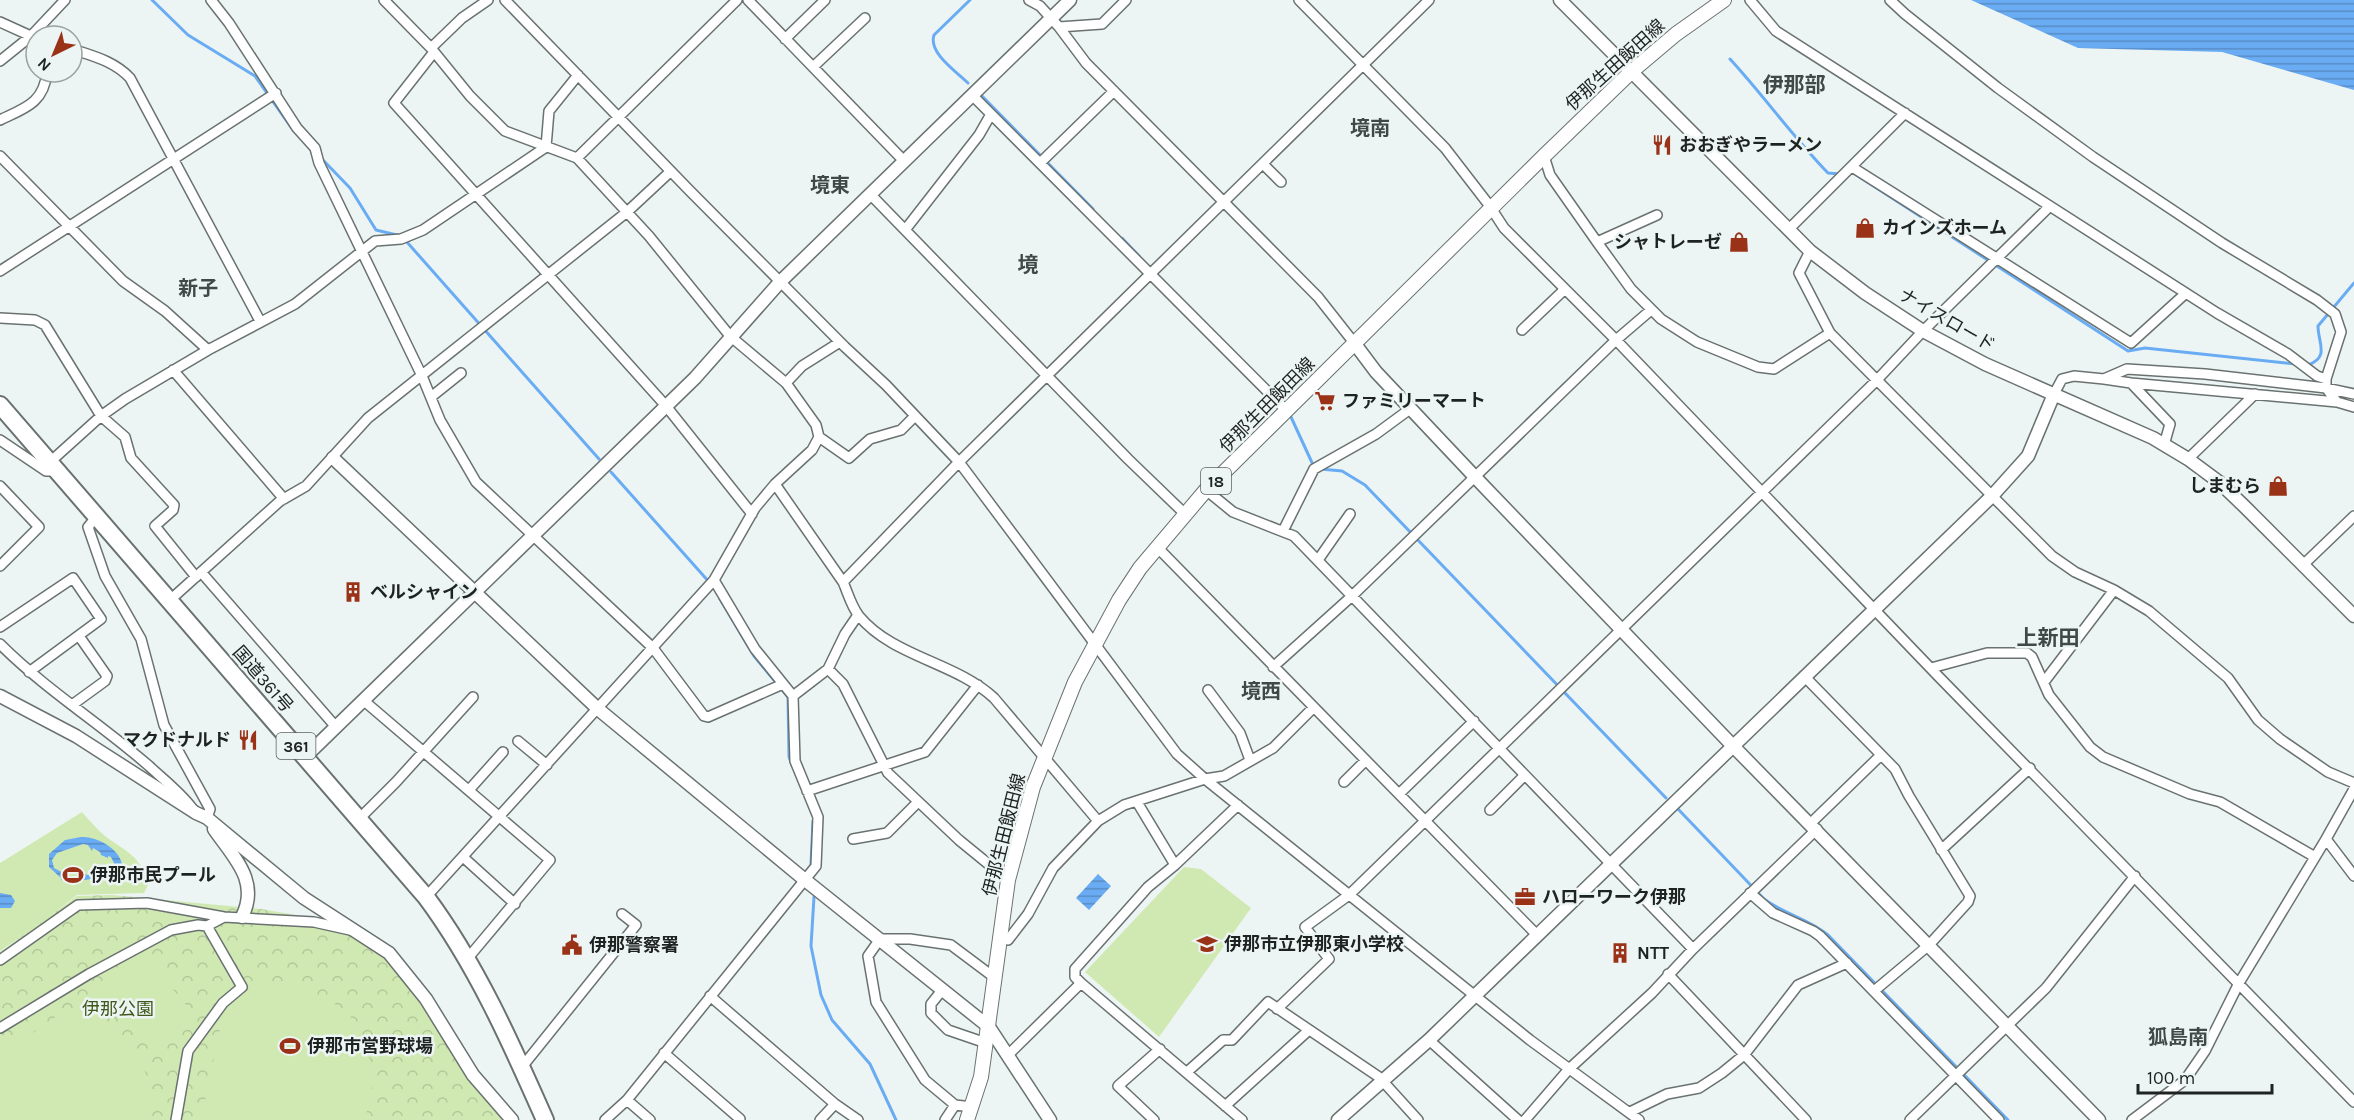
<svg xmlns="http://www.w3.org/2000/svg" width="2354" height="1120" font-family="Karla,'Noto Sans JP',sans-serif">
<style>
.park{fill:url(#park-crowns)}
.pitch{fill:#d0e9b2}
.water{fill:url(#water-rules);fill-rule:evenodd}
.lines{fill:none;stroke-linecap:round;stroke-linejoin:round}
.stream{stroke:#6aacf4;stroke-width:3}
.street-casing{stroke:#6a7271;stroke-width:12}
.secondary-casing{stroke:#6a7271;stroke-width:15}
.primary-casing{stroke:#6a7271;stroke-width:16}
.highway-casing{stroke:#6a7271;stroke-width:20}
.street{stroke:#fff;stroke-width:9}
.secondary{stroke:#fff;stroke-width:12}
.primary{stroke:#fff;stroke-width:14}
.highway{stroke:#fff;stroke-width:16}
.labels{text-anchor:middle;dominant-baseline:central;stroke-width:5;stroke-linejoin:round;paint-order:stroke}
.shield{fill:#ecf5f4;stroke:#5c6160;stroke-width:1.5}
.shield-label{font-size:16px;font-weight:bold;fill:#1e2221}
.street-label{font-size:18px;fill:#1e2221;stroke:#ecf5f4}
.poi-label{font-size:18px;font-weight:bold;fill:#1e2221;stroke:#ecf5f4;text-anchor:start}
.park-label{font-size:18px;fill:#405819;stroke:#ecf5f4}
.neighbourhood-label{font-size:20px;font-weight:bold;fill:#414948;stroke:#ecf5f4}
.quarter-label{font-size:21px;font-weight:bold;fill:#414948;stroke:#ecf5f4}
</style>
<defs>
<pattern id="park-crowns" width="20" height="18" patternUnits="userSpaceOnUse" patternTransform="scale(1.5)"><rect width="20" height="18" fill="#d0e9b2"/><path d="M2 6a3 3 0 1 1 6 0M12 15a3 3 0 1 1 6 0" fill="none" stroke="#b2c899"/></pattern>
<pattern id="water-rules" width="6" height="5" patternUnits="userSpaceOnUse" patternTransform="scale(1.5)"><rect width="6" height="5" fill="#6aacf4"/><path d="M0 2.5h6" fill="none" stroke="#578cc5"/></pattern>
</defs>
<rect width="100%" height="100%" fill="#ecf5f4"/>
<path class="park" d="M112 895 261 909 360 926 393 949 477 1073 515 1120H0V952L77 896Z"/>
<path class="pitch" d="M82 812C89 820 97 829 105 836 128 853 138 854 149 883L144 893 77 895 41 923 0 951V863Z
M1184 867 1201 869 1251 908 1159 1037 1085 972Z
M145 955 194 1015 195 1021 156 1054 95 987 132 956Z
M273 985C298 986 322 994 342 1009 369 1029 383 1094 362 1120H201L221 1024C229 1002 251 990 273 985Z
M70 1013C102 1014 135 1044 146 1074 152 1089 153 1105 151 1120H0V1056L58 1015Z"/>
<path class="water" d="M1971 0H2354V90L2222 52 2078 48Z
M81 837C96 836 119 848 122 864L119 870 107 879 103 877 73 882 61 880V878L49 867V854L65 840ZM83 844 88 845 92 851 93 848 100 852 101 855 108 858V856L111 857 114 863 112 869 87 875 84 873H81V876L71 877 54 868 52 860 57 853Z
M1098 874 1111 886 1089 910 1076 898Z
M0 893 11 895 15 901 11 908H0Z"/>
<g class="lines">
<path class="stream" d="M152 0 188 35 255 76 293 130 300 137
M1730 59C1764 96 1793 137 1828 173L1840 174
M968 83C957 72 928 53 934 35L970 0
M982 96 1093 209
M322 159 350 188 376 230 401 236
M1855 174 2128 351 2145 348 2296 364
M1122 238 1139 256
M406 241 599 459
M2308 365C2330 357 2318 343 2318 326L2354 283
M1291 417 1314 467
M1320 469 1342 471 1365 485 1666 798
M611 472 710 583
M720 599 754 656 788 697 789 757 792 765
M1678 809 1764 899C1784 914 1809 919 1828 935L2008 1120
M811 864 813 821
M814 897 811 946 821 995 832 1020 870 1064 896 1120"/>
<g class="street-casing">
<path id="street" d="M211 0 229 23 297 128 315 148 319 163 422 376 440 420 476 482 653 648 704 716 708 717 783 684
M384 0 431 48 470 96 505 131 577 158 649 236 730 336 786 383 816 425 819 437
M505 0 690 191 845 347 886 385 959 462 1177 754 1205 779 1530 1040 1639 1120
M748 0 904 161
M1029 0 1040 6 1059 27 1102 24 1126 0
M1299 0 1445 148 1489 205 1504 228 1616 340 1939 677 2354 1102
M1750 0 1776 31 2217 313 2288 354 2317 376 2326 379
M1890 0 1905 14 1998 88 2093 157 2222 243 2317 300 2335 314 2341 332 2326 379V388L2337 402 2354 407
M0 22 33 37
M1059 27 1086 63 1318 297 1355 344
M785 39 825 0
M431 48 462 18 488 0
M72 49C93 56 114 61 130 78L260 321
M434 52 394 103 666 406 752 514
M0 61 31 36 65 0
M813 67 865 18
M972 95 1287 411
M0 120C25 108 44 103 47 72
M546 147 549 111 578 75
M0 156 123 281 165 311 208 350
M1544 156 1550 175 1597 242 1631 289 1661 319 1697 342 1758 367 1774 369 1830 333
M577 158 737 0
M1040 163 1114 91
M1263 164 1281 182
M1852 167 2131 343 2186 293
M870 194 1128 459 1185 514
M905 230 979 135 991 114
M1788 230 1905 113
M1597 242 1657 215
M1810 251 1799 273 1830 333 2052 556 2075 572 2114 590 2149 611 2228 678 2258 720 2280 739 2328 772 2354 783
M0 271 276 93
M0 318 35 320 45 325 101 416 125 437 131 458 174 505 173 510 155 526 196 577
M1522 330 1565 289
M173 370 284 499
M2104 379 2131 383 2337 402
M786 383 802 366 840 342
M2131 383 2170 424 2164 445
M2054 394 2062 379 2074 376 2104 379 2127 369 2205 374 2326 388 2354 394
M431 397 461 373
M0 440 46 471H57
M2188 459 2255 394
M50 462 101 416 125 399 208 350 295 304 375 241 401 239 423 230 546 147
M775 484 843 582
M0 486 39 527 0 566
M1206 490 1233 512 1294 536 1693 949
M97 516 88 527 105 576 141 639 164 725 210 809 207 818
M1283 531 1314 469 1376 434 1410 409
M1157 547 1537 935
M1318 560 1350 514
M2303 565 2354 516
M201 572 336 727
M169 601 280 501 306 486 368 418 627 212 671 171
M0 627 73 578 101 619 29 672
M0 644C46 690 101 724 149 766 164 780 180 792 192 808
M1273 667 1352 596 1616 340 1651 310
M1931 668 1987 653H2027L2032 657 2049 695 2090 747 2103 757 2190 794 2220 802 2315 857
M828 669 843 684 888 773 959 840 1008 880
M1804 676 1895 769 1909 796 1970 896 1968 902 1929 945 1874 991
M2044 682 2114 590
M1208 690 1240 733 1250 760
M793 696 828 669 845 634 858 615
M363 700 550 860 468 958
M72 705 105 681 107 676 79 636
M518 741 547 765
M1344 782 1365 761
M469 790 503 752
M807 791 925 752 978 685
M1399 794 1474 721
M1137 802 1175 865
M1238 805 1175 865 1148 887 1075 969V977L1081 983 1242 1120
M1490 810 1525 775
M358 820 396 782 473 697
M1098 821 994 698C955 662 893 657 859 616 851 606 848 593 843 582L959 462 1429 0
M1811 823 1881 755
M853 839 887 833 918 802
M2326 839 2354 876
M1941 850 2030 768
M463 857 515 904
M1750 893 1773 913 1813 931 1820 936 1999 1120
M426 897 714 580 755 508 775 484 812 450 819 437 849 458 870 439 901 430 915 416
M1001 938 1008 940 1028 914 1053 868 1098 821 1124 805 1205 779 1224 776 1273 748 1313 708
M0 960 78 905 147 903 224 917 314 922 350 930
M1668 974 1806 1120
M943 989 931 1004V1013L948 1030 986 1043
M710 996 835 1104 858 1120
M1277 1009 1329 959 1305 927 1349 895 1876 381 1923 331 2050 206
M0 1028 89 974 171 930 198 925 207 926 224 917
M1429 1040 1518 1120
M664 1053 740 1119
M1008 1055 1081 983
M522 1067 636 925 622 914
M1187 1072 1223 1040H1232L1268 1002 1379 1077 1418 1120
M627 1100 650 1120
M955 1105 925 1080 876 1002 868 956 880 939H910L951 945 995 978
M1225 1106 1309 1030
M1630 1112 1667 1094 1699 1088 1722 1073 1744 1055 1798 985 1847 963
M176 1120 188 1051 223 1003 242 987 207 926
M605 1120 627 1100 816 866 818 817 795 761 793 696 755 649 714 580
M820 1120 835 1104
M945 1120 955 1105 972 1107
M1154 1120 1118 1086 1160 1049
M1525 1120 1569 1069 1652 993 1693 949 1817 829
M1910 1120 2046 988 2135 876
M2132 1120 2185 1080 2205 1051 2239 983 2326 839 2354 789"/>
</g>
<g class="secondary-casing">
<path id="secondary" d="M1560 0 1810 251 1865 293 1923 331 1985 364 2153 438 2188 459 2219 482 2245 507 2354 616
M1355 344 1376 372 1475 477 1732 745 2099 1120
M333 458 598 709 805 880 989 1027 1050 1120
M0 696 76 736 196 813 207 818 304 898 389 953 426 999 473 1075 512 1120
M305 757 695 378 780 282 1070 0
M214 829C234 858 260 881 242 917
M1338 1120 1429 1040 1992 496 2028 456 2054 394"/>
</g>
<g class="primary-casing">
<path id="primary" d="M967 1120 981 1077 1008 880 1033 787 1075 682 1119 600 1140 568 1206 490 1544 156 1631 72 1676 34 1724 0"/>
</g>
<g class="highway-casing">
<path id="highway" d="M0 405 426 897C476 964 511 1043 545 1120"/>
</g>
<use href="#street" class="street"/>
<use href="#secondary" class="secondary"/>
<use href="#primary" class="primary"/>
<use href="#highway" class="highway"/>
</g>
<defs>
<g id="restaurant-bare" transform="scale(1.62)"><path d="M-5-6h1v4h1v-4h1v4h1v-4h1v5L-1.5 .5V6h-2V.5L-5-1ZM5-6V6H3V1.5H1.5Q1.5-4 5-6Z" fill="#9a3218" stroke="#ecf5f4" stroke-width="2.5" paint-order="stroke"/></g>
<g id="shop-bare" transform="scale(1.62)"><path d="M-5-2.5h2.3a2.7 3.5 0 0 1 5.4 0H5L5.5 6h-11ZM-1.5-2.5h3a1.5 2.3 0 0 0-3 0Z" fill="#9a3218" stroke="#ecf5f4" stroke-width="2.5" paint-order="stroke"/></g>
<g id="supermarket-bare" transform="scale(1.62)"><path d="M-6-5.5h2.5l.6 2H6L4.5 2H-2.5L-4.4-4H-6ZM-1.5 3.2a1.3 1.3 0 1 0 .1 0ZM3 3.2a1.3 1.3 0 1 0 .1 0Z" fill="#9a3218" stroke="#ecf5f4" stroke-width="2.5" paint-order="stroke"/></g>
<g id="building-bare" transform="scale(1.62)"><path d="M-4-6H4V6H1V3H-1V6H-4ZM-2.5-4.3h1.7v1.8h-1.7ZM.8-4.3h1.7v1.8H.8ZM-2.5-1h1.7V.8h-1.7ZM.8-1h1.7V.8H.8Z" fill="#9a3218" stroke="#ecf5f4" stroke-width="2.5" paint-order="stroke"/></g>
<g id="stadium-bare" transform="scale(1.62)"><path d="M0-5a6.5 5 0 1 0 0 10a6.5 5 0 1 0 0-10ZM-3.5-1.8h7v3.6h-7Z" fill="#9a3218" stroke="#ecf5f4" stroke-width="2.5" paint-order="stroke"/></g>
<g id="office-bare" transform="scale(1.62)"><path d="M-6-3h4V-5.5h4V-3h4V5H-6ZM-1-4.5V-3h2v-1.5ZM-6 0V1H6V0Z" fill="#9a3218" stroke="#ecf5f4" stroke-width="2.5" paint-order="stroke"/></g>
<g id="school-bare" transform="scale(1.62)"><path d="M0-5L7-2L0 1L-7-2ZM-4 1L0 2.5L4 1V4Q0 6-4 4Z" fill="#9a3218" stroke="#ecf5f4" stroke-width="2.5" paint-order="stroke"/></g>
<g id="civic-bare" transform="scale(1.62)"><path d="M-.6-6.5H3V-4.5H.6V-3L4-1V1h2V6H-6V1h2V-1L-.6-3ZM-1.2 2.5V6h2.4V2.5Z" fill="#9a3218" stroke="#ecf5f4" stroke-width="2.5" paint-order="stroke"/></g>
</defs>
<g fill-rule="evenodd">
<use href="#restaurant-bare" x="1662" y="145"/>
<use href="#shop-bare" x="1865" y="228"/>
<use href="#shop-bare" x="1739" y="242"/>
<use href="#supermarket-bare" x="1325" y="401"/>
<use href="#shop-bare" x="2278" y="486"/>
<use href="#building-bare" x="353" y="592"/>
<use href="#restaurant-bare" x="248" y="740"/>
<use href="#stadium-bare" x="73" y="875"/>
<use href="#office-bare" x="1525" y="897"/>
<use href="#school-bare" x="1207" y="944"/>
<use href="#civic-bare" x="572" y="945"/>
<use href="#building-bare" x="1620" y="953"/>
<use href="#stadium-bare" x="290" y="1046"/>
</g>
<g class="labels">
<g class="shield">
<rect x="1201" y="468" width="30" height="26" rx="4.5"/>
<rect x="276.5" y="733" width="39" height="26" rx="4.5"/>
</g>
<g class="shield-label">
<text x="1216" y="481">18</text>
<text x="296" y="746">361</text>
</g>
<g class="street-label">
<text transform="translate(1615 65) rotate(-42)">伊那生田飯田線</text>
<text transform="translate(1947 320) rotate(30)">ナイスロード</text>
<text transform="translate(1267 405) rotate(-45)">伊那生田飯田線</text>
<text transform="translate(263 679) rotate(49)">国道361号</text>
<text transform="translate(1004 835) rotate(-76)">伊那生田飯田線</text>
</g>
<g class="poi-label">
<text x="1679" y="145">おおぎやラーメン</text>
<text x="1882" y="228">カインズホーム</text>
<text x="1722" y="242" text-anchor="end">シャトレーゼ</text>
<text x="1342" y="401">ファミリーマート</text>
<text x="2261" y="486" text-anchor="end">しまむら</text>
<text x="370" y="592">ベルシャイン</text>
<text x="231" y="740" text-anchor="end">マクドナルド</text>
<text x="90" y="875">伊那市民プール</text>
<text x="1542" y="897">ハローワーク伊那</text>
<text x="1224" y="944">伊那市立伊那東小学校</text>
<text x="589" y="945">伊那警察署</text>
<text x="1637" y="953">NTT</text>
<text x="307" y="1046">伊那市営野球場</text>
</g>
<g class="park-label">
<text x="118" y="1009">伊那公園</text>
</g>
<g class="neighbourhood-label">
<text x="1370" y="128">境南</text>
<text x="830" y="185">境東</text>
<text x="198" y="288">新子</text>
<text x="1261" y="691">境西</text>
<text x="2178" y="1037">狐島南</text>
</g>
<g class="quarter-label">
<text x="1794" y="85">伊那部</text>
<text x="1028" y="265">境</text>
<text x="2048" y="638">上新田</text>
</g>
</g>
<g transform="translate(54 54) rotate(223)"><circle r="28" fill="#ecf5f4" stroke="#9aa1a0" stroke-width="1.5"/>
<path d="M0-4.5L10 22L0 15L-10 22Z" fill="#9a3218"/>
<text y="-9" font-size="16" font-weight="bold" text-anchor="middle" fill="#1e2221">N</text>
</g>
<path d="M2138 1084v9h134v-9" fill="none" stroke="#1e2221" stroke-width="3"/>
<text x="2147" y="1084" font-size="18" fill="#1e2221" stroke="#ecf5f4" stroke-width="4.5" paint-order="stroke">100 m</text>
</svg>
